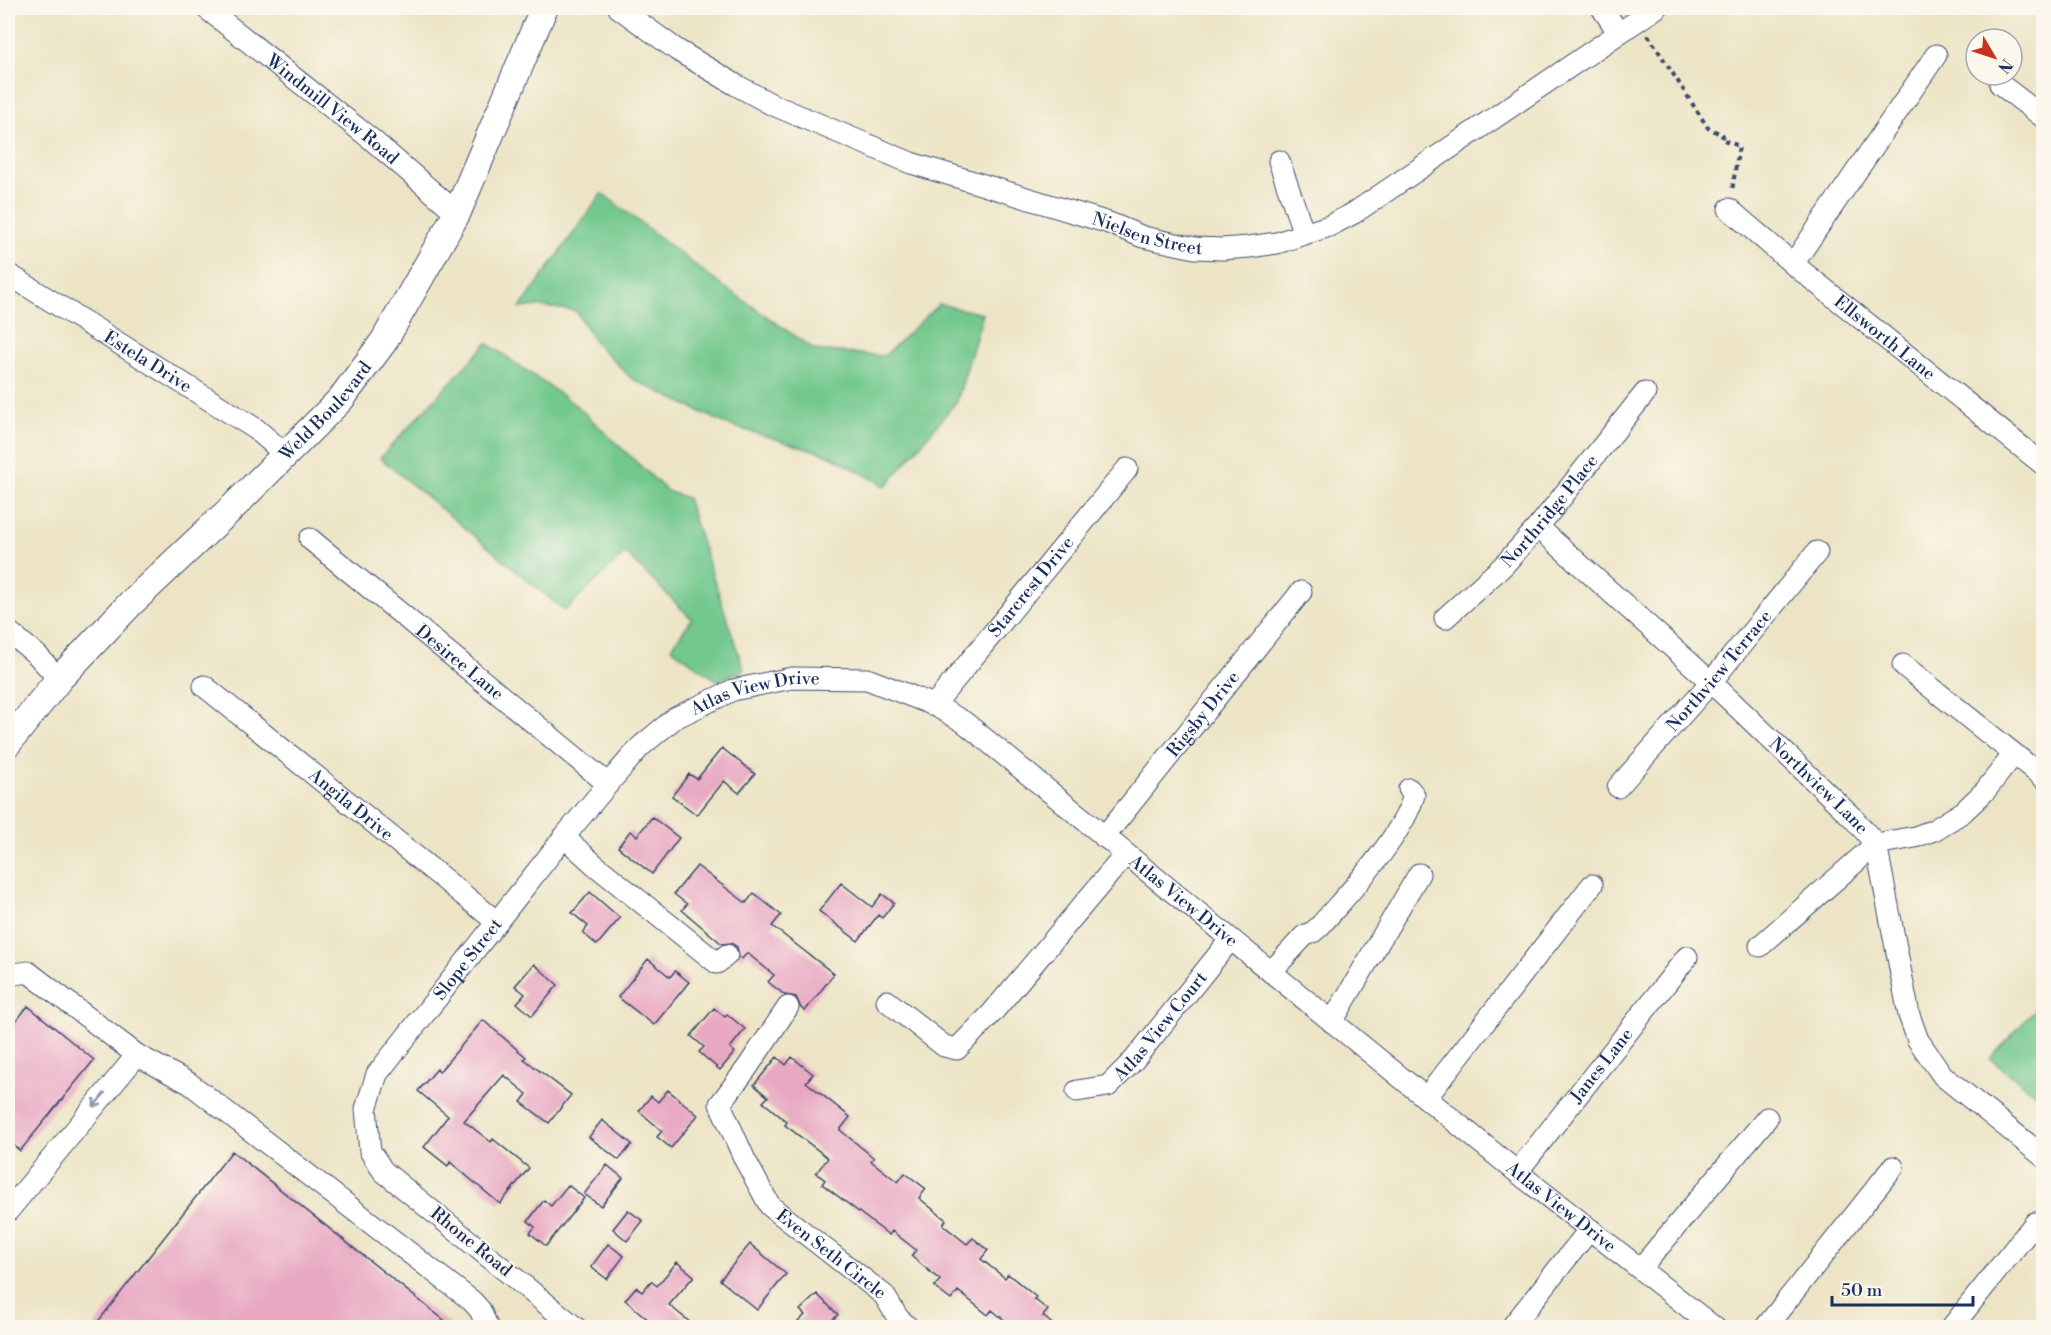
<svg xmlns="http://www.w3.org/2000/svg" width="2051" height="1335" font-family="'Libre Bodoni',serif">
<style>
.green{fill:#72c88d;stroke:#467c76;stroke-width:1.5}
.building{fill:#e8a8c2}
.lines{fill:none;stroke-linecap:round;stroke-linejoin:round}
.minor-casing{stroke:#3a4a6d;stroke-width:23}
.major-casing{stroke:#3a4a6d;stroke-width:29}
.path{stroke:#3a4a6d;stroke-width:4;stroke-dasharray:4.5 4.5;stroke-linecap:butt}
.minor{stroke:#fff;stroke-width:21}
.major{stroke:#fff;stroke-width:27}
.oneway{stroke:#8d97ae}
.labels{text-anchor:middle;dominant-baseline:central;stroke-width:4.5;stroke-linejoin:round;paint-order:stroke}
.street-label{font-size:18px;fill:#1b2f5e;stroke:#fbf7ec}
</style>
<rect width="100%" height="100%" fill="#fbf7ec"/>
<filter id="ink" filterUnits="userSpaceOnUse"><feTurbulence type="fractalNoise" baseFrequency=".0167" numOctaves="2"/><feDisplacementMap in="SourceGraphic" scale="12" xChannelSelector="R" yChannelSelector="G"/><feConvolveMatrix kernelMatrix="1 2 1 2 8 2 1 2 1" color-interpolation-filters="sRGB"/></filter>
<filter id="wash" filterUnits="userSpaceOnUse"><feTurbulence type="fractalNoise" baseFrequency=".008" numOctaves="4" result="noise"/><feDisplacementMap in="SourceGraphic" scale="24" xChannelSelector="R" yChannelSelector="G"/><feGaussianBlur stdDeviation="1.35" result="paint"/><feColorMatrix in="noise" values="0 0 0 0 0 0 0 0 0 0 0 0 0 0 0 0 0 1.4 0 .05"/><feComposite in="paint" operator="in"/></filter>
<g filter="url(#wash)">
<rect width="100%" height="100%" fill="#ece4c5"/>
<path class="green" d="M602 193 713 279 815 350 884 356 939 304 983 314 957 401 886 486 829 455 728 425 632 379 595 342 576 311 538 306 520 308Z
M487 343 577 406 667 491 687 498 744 670 718 681 671 648 692 619 625 553 565 611 380 458Z
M2043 1001V1100L1990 1059Z"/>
<g id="blocks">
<path class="building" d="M722 748 755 774 739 793 724 781 697 815 672 796 689 774 697 779Z
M652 817 679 838 652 874 618 847 630 831 637 836Z
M697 866 746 903 754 893 781 915 772 926 834 974 805 1011 801 1008 796 997 785 995 768 982 774 975 747 953 742 959 739 957 737 947 731 943 722 944 682 910 687 904 674 894Z
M841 883 872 907 882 894 894 903 882 918 878 915 858 941 819 911Z
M590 892 620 918 597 945 583 933 588 926 572 913Z
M648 959 670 977 675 971 689 982 654 1025 618 997Z
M534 964 558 985 532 1016 517 1003 525 994 515 986Z
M28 1006 94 1060 20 1151 8 1140V1031Z
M714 1008 725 1017 727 1014 745 1029 730 1048 735 1052 720 1070 699 1052 704 1047 691 1036Z
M483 1020 526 1057 524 1059 571 1095 549 1123 521 1102 527 1094 504 1075 464 1121 491 1142 493 1139 529 1168 500 1204 450 1162 448 1166 424 1147 448 1116 418 1091 437 1069 439 1072Z
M777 1057 786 1065 792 1057 813 1074 806 1082 850 1117 840 1130 874 1158 871 1161 898 1182 905 1173 926 1189 919 1198 946 1220 943 1225 967 1244 973 1238 988 1250 981 1259 1005 1278 1008 1274 1036 1297 1034 1299 1048 1310 1043 1316 1057 1328H1014L992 1310 988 1315 958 1291 951 1300 934 1287 940 1280 911 1256 916 1250 892 1231 889 1235 822 1184 825 1180 816 1173 828 1158 785 1125 787 1122 763 1102 768 1097 754 1085Z
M668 1090 698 1115 671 1148 657 1137 662 1131 639 1111 651 1096 658 1102Z
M602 1120 632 1144 619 1160 589 1137Z
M232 1151 454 1328H93Z
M607 1165 623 1178 601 1206 584 1194Z
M568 1185 584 1198 546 1246 530 1233 535 1227 528 1221 544 1200 551 1206Z
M628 1210 643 1221 627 1241 613 1229Z
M608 1244 624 1256 607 1279 591 1267Z
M750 1244 786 1274 757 1310 720 1280Z
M677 1262 694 1276 669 1305 697 1328H658L625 1300 636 1287 642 1292 651 1281 657 1286Z
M817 1294 838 1315 832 1320 840 1328H792L805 1315 800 1310Z"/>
</g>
</g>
<g filter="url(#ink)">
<use href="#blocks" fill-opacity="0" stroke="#3a4a6d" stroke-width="1.5"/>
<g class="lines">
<g class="minor-casing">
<g id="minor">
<path id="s1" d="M206 8 371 139 457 213"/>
<path id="s2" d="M619 8 677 50 736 85 771 104 911 163 1109 223 1143 237 1195 248 1222 249 1249 247 1277 243 1304 234 1329 226 1354 213 1656 8"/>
<path d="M1602 8 1618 32"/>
<path d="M2000 84 2044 118"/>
<path d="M1279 161 1304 234"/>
<path id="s3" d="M1729 209 1793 264 2044 465"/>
<path d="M1793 264 1936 55"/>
<path id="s4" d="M8 274 256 429 285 454"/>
<path id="s5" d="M1538 527 1711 682 1853 818 1876 844 1909 1015 1918 1040 1943 1076 2044 1157"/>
<path id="s6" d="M310 539 608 784"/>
<path id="s7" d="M1445 618 1503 566 1538 527 1645 393"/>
<path d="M8 631 37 655 59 679"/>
<path d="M1903 665 2044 778"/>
<path id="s8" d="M204 686 497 922"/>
<path id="s9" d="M934 705 1127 469"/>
<path id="s10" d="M1618 787 1711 682 1817 552"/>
<path d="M564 837 595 865 717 963 727 955"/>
<path id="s11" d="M1104 837 1301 592"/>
<path d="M1760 946 1876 844 1915 837 1934 830 1963 812 1985 791 2014 754"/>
<path d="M1271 972 1304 936 1313 932 1320 926C1350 891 1402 838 1414 795L1409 789"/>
<path d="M8 975 28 972 137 1055 189 1083 472 1301 480 1310 488 1328"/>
<path d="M887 1001 944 1046 957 1049 992 1013 1125 855"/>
<path id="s12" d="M788 1007 747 1068 720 1104 745 1160 770 1206 884 1295 898 1318 909 1328"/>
<path d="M1332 1022 1419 874"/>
<path id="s13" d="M1077 1091 1108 1086 1134 1060 1230 940"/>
<path d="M1426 1098 1592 885"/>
<path id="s14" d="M1517 1172 1687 957"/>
<path d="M8 1211 137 1055"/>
<path d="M1641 1268 1767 1118"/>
<path id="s15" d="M576 1328 383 1171 370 1151 366 1109 377 1074 564 837 608 784 640 747 675 718 733 690 792 678 867 679 934 705 964 722 1517 1172 1715 1328"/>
<path d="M1511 1328 1590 1229"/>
<path d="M1765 1328 1893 1167"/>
<path d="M1951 1328 2035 1223"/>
</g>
</g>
<g class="major-casing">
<g id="major">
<path id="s16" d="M8 743 59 679 130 604 234 506 341 399 384 341 457 213 544 8"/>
</g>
</g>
<path class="path" d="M1648 35 1708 128 1723 135 1721 139 1739 146 1732 191"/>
<use href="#minor" class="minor"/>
<use href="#major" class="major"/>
</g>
<defs><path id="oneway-shaft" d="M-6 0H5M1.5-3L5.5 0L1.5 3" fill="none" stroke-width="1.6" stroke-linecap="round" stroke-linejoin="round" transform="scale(1.5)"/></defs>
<use class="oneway" href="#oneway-shaft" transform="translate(99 1100) rotate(130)"/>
</g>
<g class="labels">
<g class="street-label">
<text stroke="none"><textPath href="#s1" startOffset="162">Windmill View Road</textPath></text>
<text stroke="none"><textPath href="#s2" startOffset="579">Nielsen Street</textPath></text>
<text stroke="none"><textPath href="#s3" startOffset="202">Ellsworth Lane</textPath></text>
<text stroke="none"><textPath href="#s4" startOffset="165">Estela Drive</textPath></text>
<text stroke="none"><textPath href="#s16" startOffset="460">Weld Boulevard</textPath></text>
<text stroke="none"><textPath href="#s7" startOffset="150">Northridge Place</textPath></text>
<text stroke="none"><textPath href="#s9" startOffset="153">Starcrest Drive</textPath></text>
<text stroke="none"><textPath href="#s6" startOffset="194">Desiree Lane</textPath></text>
<text stroke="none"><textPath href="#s10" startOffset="154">Northview Terrace</textPath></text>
<text stroke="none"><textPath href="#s15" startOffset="902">Atlas View Drive</textPath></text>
<text stroke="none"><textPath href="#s11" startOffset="158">Rigsby Drive</textPath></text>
<text stroke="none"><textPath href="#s5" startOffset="382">Northview Lane</textPath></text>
<text stroke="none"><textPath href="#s8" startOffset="189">Angila Drive</textPath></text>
<text stroke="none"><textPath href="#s15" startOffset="1406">Atlas View Drive</textPath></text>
<text stroke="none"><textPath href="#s15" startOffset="498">Slope Street</textPath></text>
<text stroke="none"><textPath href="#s13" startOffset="111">Atlas View Court</textPath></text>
<text stroke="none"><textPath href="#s14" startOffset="136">Janes Lane</textPath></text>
<text stroke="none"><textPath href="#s15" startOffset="1892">Atlas View Drive</textPath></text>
<text transform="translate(471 1242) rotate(39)">Rhone Road</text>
<text stroke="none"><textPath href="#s12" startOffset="310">Even Seth Circle</textPath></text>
</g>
</g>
<rect width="2051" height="1335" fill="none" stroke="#fbf7ec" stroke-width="30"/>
<g transform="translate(1994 57) rotate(129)"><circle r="28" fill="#fbf7ec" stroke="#a1a7b3" stroke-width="1.5"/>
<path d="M0-4.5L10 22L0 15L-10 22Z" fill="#c8321e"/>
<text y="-9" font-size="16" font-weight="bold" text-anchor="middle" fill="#1b2f5e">N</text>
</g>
<path d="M1832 1296v9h141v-9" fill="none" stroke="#1b2f5e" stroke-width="3"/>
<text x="1841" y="1296" font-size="18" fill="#1b2f5e" stroke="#fbf7ec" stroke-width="4.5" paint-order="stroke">50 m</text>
</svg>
